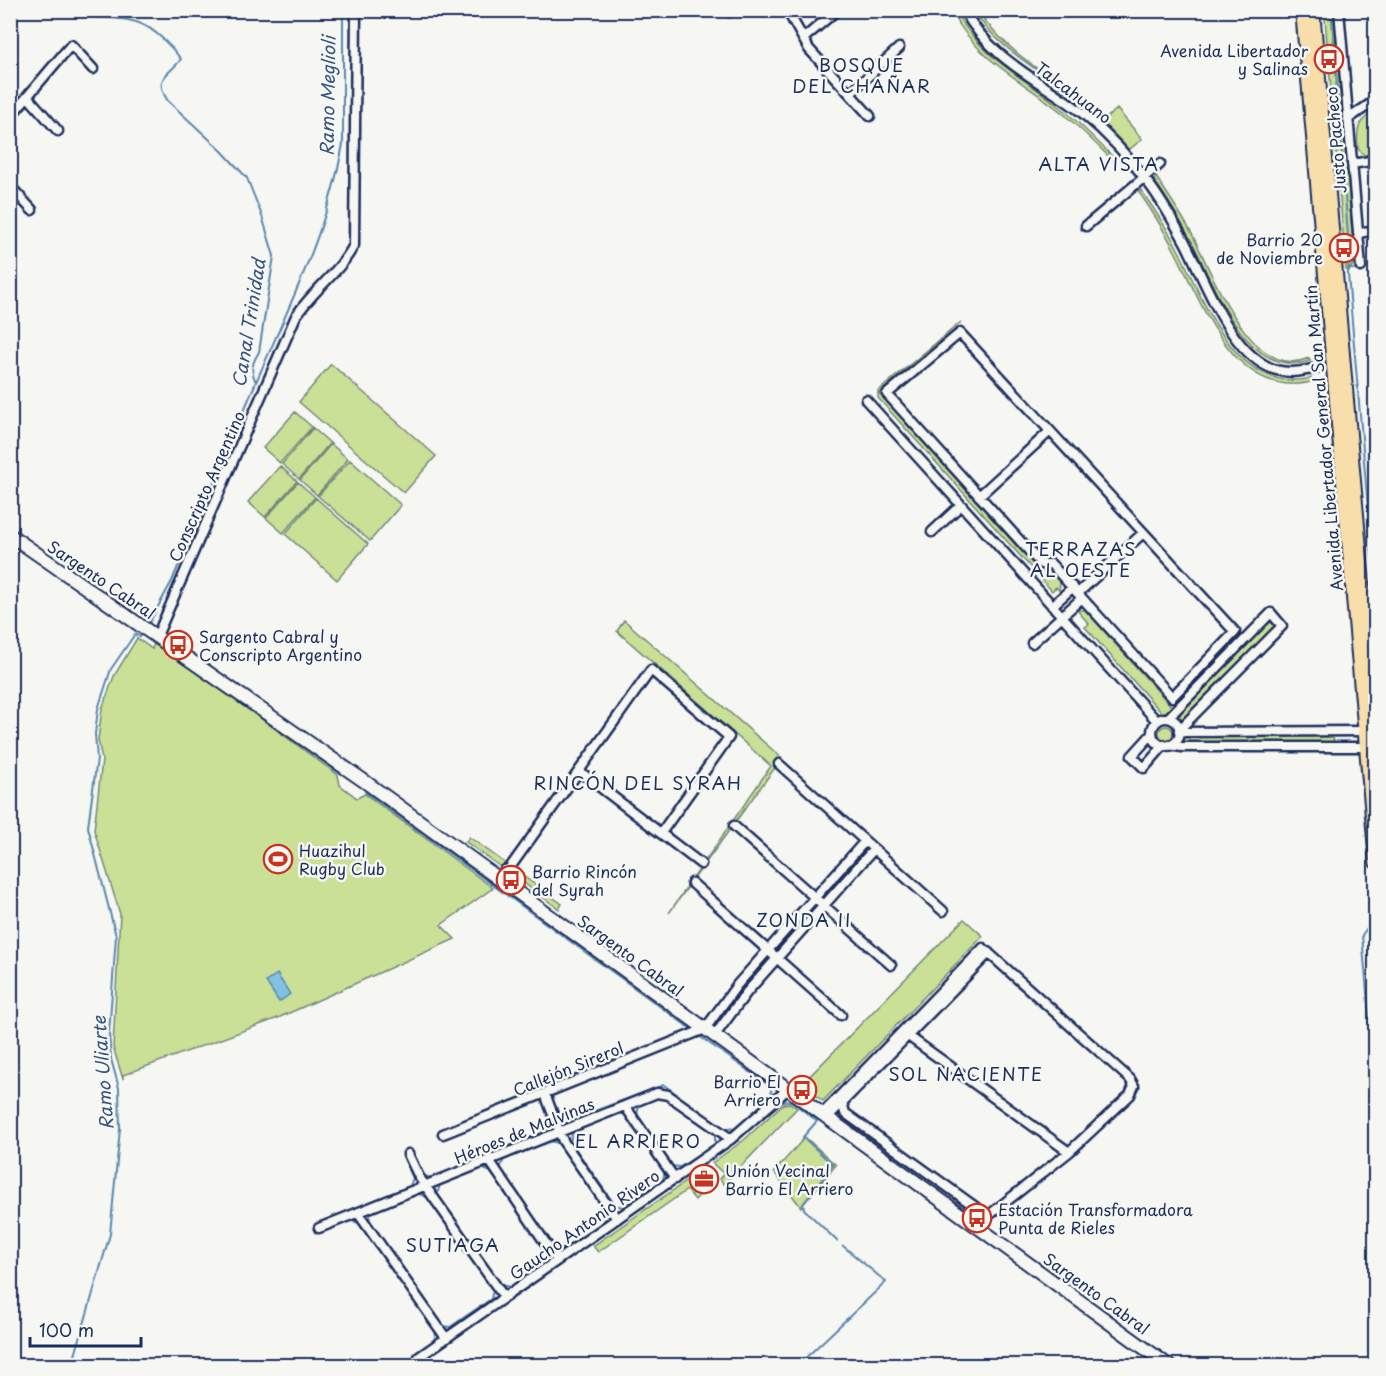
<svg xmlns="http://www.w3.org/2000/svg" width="1386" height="1376" font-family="'Playpen Sans',sans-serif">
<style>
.green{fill:#c9e096;stroke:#72887a;stroke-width:1.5}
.water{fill:#81c1e2;stroke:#5887ad;stroke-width:1.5}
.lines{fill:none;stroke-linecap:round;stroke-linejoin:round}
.stream{stroke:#5887ad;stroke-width:2}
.street-casing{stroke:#1b2f5e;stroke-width:13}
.secondary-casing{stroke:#1b2f5e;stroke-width:16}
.primary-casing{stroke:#1b2f5e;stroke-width:16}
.street{stroke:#f6f6f2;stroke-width:8}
.secondary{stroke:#f6f6f2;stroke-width:12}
.primary{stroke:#f8deab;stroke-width:12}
.labels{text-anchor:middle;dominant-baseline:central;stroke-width:5;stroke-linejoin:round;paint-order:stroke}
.poi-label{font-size:16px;fill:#1b2f5e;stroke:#f6f6f2;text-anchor:start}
.street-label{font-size:16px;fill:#1b2f5e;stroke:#f6f6f2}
.neighbourhood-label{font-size:18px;letter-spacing:1.5px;fill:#1b2f5e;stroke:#f6f6f2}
.water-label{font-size:18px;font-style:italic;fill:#34547f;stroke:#f6f6f2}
</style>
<rect width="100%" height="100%" fill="#f6f6f2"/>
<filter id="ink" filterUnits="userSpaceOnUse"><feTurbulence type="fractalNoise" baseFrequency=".0167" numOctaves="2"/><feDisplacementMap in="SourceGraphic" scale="12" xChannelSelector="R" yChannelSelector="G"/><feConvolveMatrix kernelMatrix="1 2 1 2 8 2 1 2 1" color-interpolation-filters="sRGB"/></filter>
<g filter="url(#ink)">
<path class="green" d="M951 11H955C982 58 1018 74 1059 106 1080 123 1098 142 1116 160L1114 162C1095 143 1077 124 1056 108 1015 76 977 59 951 11Z
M974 11H978C1009 57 1063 83 1105 119L1117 109 1142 139 1129 150C1109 128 1088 108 1064 90 1031 64 997 47 974 11Z
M1330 17 1335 20 1355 269 1346 270 1325 19Z
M1375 110V153L1364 155 1358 149C1356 128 1358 122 1375 110Z
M1156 177C1169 196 1182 215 1193 236 1212 273 1252 383 1309 358L1310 361C1247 380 1216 289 1194 246 1182 223 1169 201 1154 180Z
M1141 190C1154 209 1167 228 1178 249 1204 301 1236 396 1311 378V382C1235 400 1202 304 1175 251 1164 230 1152 211 1139 192Z
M961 322 879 393 1039 571 1049 570 1060 583 1059 590 1056 587 1052 591 878 398V391Z
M331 364 436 456 404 493 299 402Z
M295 412 312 427 280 463 263 448Z
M313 428 330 443 299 479 282 464Z
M331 444 348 459 317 495 300 480Z
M350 460 401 505 370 541 318 496Z
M280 466 297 481 265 517 248 502Z
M298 482 315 497 283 533 266 518Z
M316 498 368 544 337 580 285 534Z
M1077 610H1085L1171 706 1245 632 1167 712H1161L1085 627 1089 624Z
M1275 616 1280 621 1185 719H1181L1180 714Z
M624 620 782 758 669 913 771 766 617 631Z
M137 638 152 649 155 641 338 775 340 785 357 798 365 794 493 888 441 925 455 939 278 1018 123 1075V1079L113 1047 120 914 94 830 102 760 98 740 102 709 114 676Z
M1159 733a7 7 0 1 1 14 0a7 7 0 1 1-14 0Z
M1186 736H1331L1334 740 1332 743H1186L1183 740Z
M469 837 505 863 502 868 466 842Z
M865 850V853L824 897V894Z
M516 871 562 904 559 909 513 875Z
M812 907 815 909 777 949V947Z
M964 919 983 936 823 1101 801 1085Z
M765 960 768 962 727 1012H724Z
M790 1103 797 1108 724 1184 720 1179 724 1174 712 1163 744 1140 783 1104Z
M805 1137 836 1165 801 1207 774 1172Z
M688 1180 699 1196 695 1200 687 1190 598 1252 593 1246Z"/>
<path class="water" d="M277 974 290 994 279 1002 266 982Z"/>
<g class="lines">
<path class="stream" d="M51 10C79 21 115 14 139 23 154 28 171 46 181 59 169 76 152 77 168 101L222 151 247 178 262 216 274 256 259 352C252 363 250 370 256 382L172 581 148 625
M1332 19 1349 249 1348 275 1376 601
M1336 84 1341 93 1355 261 1348 272
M256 382C290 305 328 228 343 144V10
M74 587 133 627
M246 706 339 773
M365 792 691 1029
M1370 924 1362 935 1376 1096
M552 1097 560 1117 568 1121 664 1085 723 1128 736 1129 772 1095 770 1086 699 1036
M656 1098 665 1099 715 1134V1145L680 1167 671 1166 637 1115 639 1105Z
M618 1113 626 1115 665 1171 663 1180 623 1207 615 1205 570 1141 573 1132Z
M550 1141 558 1143 607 1210 604 1222 563 1249 555 1247 500 1169 504 1159Z
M412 1153 417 1164
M481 1168 491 1172 547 1252 545 1262 510 1287 500 1285 437 1195 440 1185Z
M422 1175 431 1178 548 1131 552 1120
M417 1193 427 1197 493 1290 491 1299 450 1327 443 1326 369 1221 371 1211Z
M348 1220 359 1223 436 1331 434 1341 415 1354
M318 1223 410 1186 413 1178 403 1156
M592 1242 723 1151 781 1102 791 1101 817 1121 803 1137 833 1165 803 1204 804 1209 837 1241
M72 1366 110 1234 120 1129 119 1088 111 1059 109 1034 116 936 88 827 97 759 95 734 98 709 111 669 135 634 140 637 143 632
M797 1366 886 1282 843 1246"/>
<g class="street-casing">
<path id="street" d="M787 10 809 49 870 116
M964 10C990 59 1038 79 1080 111 1107 133 1132 160 1152 188 1164 205 1175 224 1185 242 1205 280 1230 356 1276 370 1291 374 1305 371 1320 367
M1339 10 1361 267
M729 12 731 10
M803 39 837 10
M850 93 899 48
M28 97 58 131
M10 117 71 45 93 69
M1348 119 1376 100
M1352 164 1376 160
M10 186 32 210
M1086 226 1160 164
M1358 233 1376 230
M960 333 1235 632 1172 697 1051 564H1041L887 394Z
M866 400 1157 721
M979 496 1049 432
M932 532 961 505
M1078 593 1143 533
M1052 606 1073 587
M157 636 296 316C313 290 340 272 354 245L356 10
M1032 643 1082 598
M1168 718 1271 613 1282 626 1179 730
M1152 732a14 14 0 1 1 28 0a14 14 0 1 1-28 0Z
M1179 732 1364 731
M1152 734 1132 756 1144 768 1164 745
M1169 745 1182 747H1366
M779 764 943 911
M579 771 701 864
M734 826 891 965
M499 879 505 870 509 869 651 670 729 737 661 833
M692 883 841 1015
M904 1033 1069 1152
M715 1035 747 992 874 849
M547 1099 563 1141 617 1219
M625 1106 675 1179
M823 1113 983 948 1130 1079 1134 1086 1130 1095 1069 1152 988 1216 845 1113 842 1102
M828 1117 989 953
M443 1134 705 1029 737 985 865 841
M408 1154 419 1177 504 1297
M489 1160 557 1260
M358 1213 446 1338
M319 1228 657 1093 668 1095 731 1139
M419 1357 731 1139 789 1088"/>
</g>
<g class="secondary-casing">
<path id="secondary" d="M10 535 367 783 1169 1366"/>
</g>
<g class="primary-casing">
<path id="primary" d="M1302 10 1376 862
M1313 10 1376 733"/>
</g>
<use href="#street" class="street"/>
<use href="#secondary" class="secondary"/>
<use href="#primary" class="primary"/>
</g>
</g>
<defs>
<g id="bus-ring" transform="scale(1.5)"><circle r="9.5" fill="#f6f6f2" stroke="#c8321e" stroke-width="1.5"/><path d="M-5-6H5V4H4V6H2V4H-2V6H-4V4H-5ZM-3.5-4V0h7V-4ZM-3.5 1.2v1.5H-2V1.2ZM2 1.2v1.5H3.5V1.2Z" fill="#c8321e"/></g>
<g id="stadium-ring" transform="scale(1.5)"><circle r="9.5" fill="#f6f6f2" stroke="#c8321e" stroke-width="1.5"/><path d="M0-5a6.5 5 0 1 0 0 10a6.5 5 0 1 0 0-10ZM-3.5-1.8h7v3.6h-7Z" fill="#c8321e"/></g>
<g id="office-ring" transform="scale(1.5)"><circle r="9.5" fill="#f6f6f2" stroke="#c8321e" stroke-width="1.5"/><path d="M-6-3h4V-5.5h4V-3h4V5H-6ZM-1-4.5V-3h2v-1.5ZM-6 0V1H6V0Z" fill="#c8321e"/></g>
</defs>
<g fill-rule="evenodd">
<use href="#bus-ring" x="1329" y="59"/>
<use href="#bus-ring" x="1344" y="248"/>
<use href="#bus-ring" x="178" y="645"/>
<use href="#stadium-ring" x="278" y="859"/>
<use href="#bus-ring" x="511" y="880"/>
<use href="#bus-ring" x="802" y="1090"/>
<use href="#office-ring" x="704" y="1179"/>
<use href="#bus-ring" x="977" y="1218"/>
</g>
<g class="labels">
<g class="poi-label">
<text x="1308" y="50" text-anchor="end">Avenida Libertador<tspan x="1308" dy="18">y Salinas</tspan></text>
<text x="1323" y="239" text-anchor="end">Barrio 20<tspan x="1323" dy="18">de Noviembre</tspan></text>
<text x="199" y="636">Sargento Cabral y<tspan x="199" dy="18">Conscripto Argentino</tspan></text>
<text x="299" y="850">Huazihul<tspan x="299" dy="18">Rugby Club</tspan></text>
<text x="532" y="871">Barrio Rincón<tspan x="532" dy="18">del Syrah</tspan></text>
<text x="781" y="1081" text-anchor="end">Barrio El<tspan x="781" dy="18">Arriero</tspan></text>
<text x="725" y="1170">Unión Vecinal<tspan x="725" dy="18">Barrio El Arriero</tspan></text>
<text x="998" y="1209">Estación Transformadora<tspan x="998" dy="18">Punta de Rieles</tspan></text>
</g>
<g class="street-label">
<text transform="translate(1074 92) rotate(37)">Talcahuano</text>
<text transform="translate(1335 140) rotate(-95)">Justo Pacheco</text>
<text transform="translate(1323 438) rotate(-95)">Avenida Libertador General San Martín</text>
<text transform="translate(206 486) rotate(-66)">Conscripto Argentino</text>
<text transform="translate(102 579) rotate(34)">Sargento Cabral</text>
<text transform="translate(631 955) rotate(36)">Sargento Cabral</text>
<text transform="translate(568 1068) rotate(-22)">Callejón Sirerol</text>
<text transform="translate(524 1130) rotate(-22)">Héroes de Malvinas</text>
<text transform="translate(584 1224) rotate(-35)">Gaucho Antonio Rivero</text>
<text transform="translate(1097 1293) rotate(36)">Sargento Cabral</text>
</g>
<g class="neighbourhood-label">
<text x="862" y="64">BOSQUE<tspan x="862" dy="21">DEL CHAÑAR</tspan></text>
<text x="1099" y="163">ALTA VISTA</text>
<text x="1081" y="548">TERRAZAS<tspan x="1081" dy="21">AL OESTE</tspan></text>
<text x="638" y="782">RINCÓN DEL SYRAH</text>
<text x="804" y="919">ZONDA II</text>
<text x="966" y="1073">SOL NACIENTE</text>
<text x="638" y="1140">EL ARRIERO</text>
<text x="453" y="1244">SUTIAGA</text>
</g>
<g class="water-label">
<text transform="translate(327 96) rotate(-89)">Ramo Meglioli</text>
<text transform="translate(248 323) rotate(-81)">Canal Trinidad</text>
<text transform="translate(102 1073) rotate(-94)">Ramo Uliarte</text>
</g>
</g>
<rect width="1386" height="1376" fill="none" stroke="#f6f6f2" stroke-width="36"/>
<rect x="18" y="18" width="1350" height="1340" fill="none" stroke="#1b2f5e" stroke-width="2" filter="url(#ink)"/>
<path d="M30 1337v9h111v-9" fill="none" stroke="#1b2f5e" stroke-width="3"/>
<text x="39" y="1337" font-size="18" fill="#1b2f5e" stroke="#f6f6f2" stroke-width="4.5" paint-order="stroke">100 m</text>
</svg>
